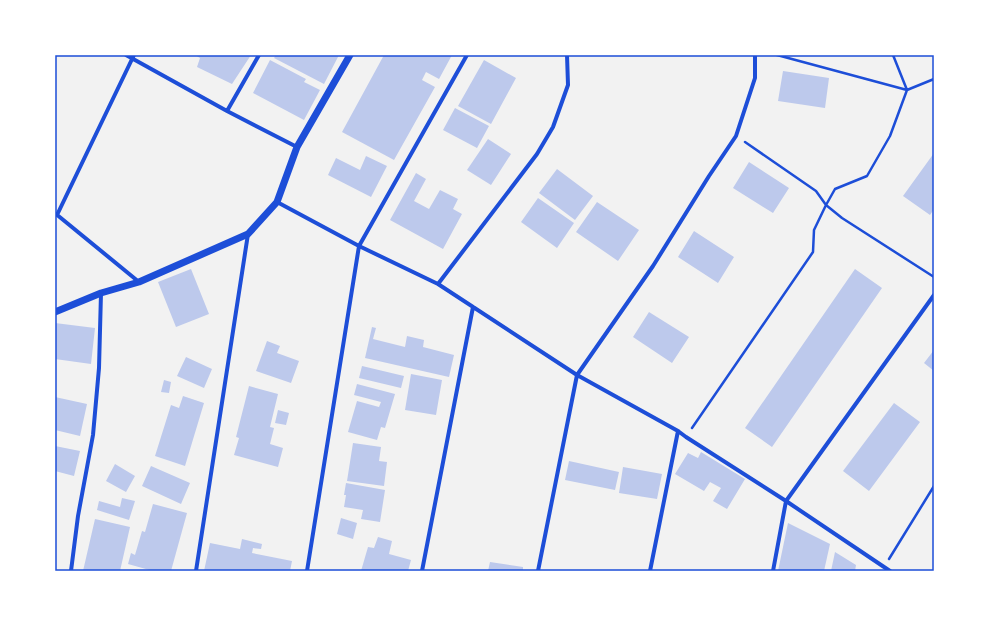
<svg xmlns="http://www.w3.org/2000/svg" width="989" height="626" font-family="'Fira Sans',sans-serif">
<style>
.building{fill:#bdc9ec}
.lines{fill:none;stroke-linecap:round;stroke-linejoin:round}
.path{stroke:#1d4ed8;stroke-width:2.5}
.minor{stroke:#1d4ed8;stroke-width:4}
.tertiary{stroke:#1d4ed8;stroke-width:7}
.neatline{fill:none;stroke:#1d4ed8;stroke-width:1.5}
</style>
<rect width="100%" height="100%" fill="#f2f2f2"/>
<path class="building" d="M195 55H251L232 84 197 67 200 58Z
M276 55H339L324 84 274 58Z
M384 55H452L439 79 426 72 422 80 435 87 394 160 342 132Z
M270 60 306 79 304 82 320 90 304 120 253 93Z
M484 60 516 78 491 124 458 106Z
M783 71 829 78 825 108 778 101Z
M455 108 489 126 477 148 443 130Z
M488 139 511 154 491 185 467 170Z
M934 153V209L930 215 903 196Z
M366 156 387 166 371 197 328 175 336 158 360 170Z
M749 162 789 188 773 213 733 188Z
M557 169 593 196 575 220 539 193Z
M416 173 426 179 414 201 429 209 440 190 458 199 453 209 462 214 443 249 390 220Z
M538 198 574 223 557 248 521 222Z
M597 202 639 230 618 261 576 232Z
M694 231 734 257 718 283 678 257Z
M191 269 209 314 176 327 158 282Z
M855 269 882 288 772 447 745 428Z
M649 312 689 337 672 363 633 337Z
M55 323 95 328 91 364 55 359Z
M372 327 376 328 373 339 405 347 407 336 424 340 423 347 454 355 449 377 365 358Z
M267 341 280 346 277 353 299 361 291 383 256 371Z
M934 350V371L924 363Z
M186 357 212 369 204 388 177 376Z
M362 366 404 376 401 388 359 378Z
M411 374 442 380 436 415 405 410Z
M164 380 171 382 169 393 161 392Z
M357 384 395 394 385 428 381 427 377 440 348 432 357 401 379 407 381 402 354 395Z
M249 386 278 394 270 427 274 428 270 444 283 448 278 467 234 455 239 438 236 437Z
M183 396 204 403 185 466 155 456 171 405 179 408Z
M55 397 87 404 80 436 55 430Z
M894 403 920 422 869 491 843 471Z
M278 410 289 413 286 425 275 423Z
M353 443 381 447 379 461 387 462 384 486 347 481Z
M55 446 80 451 74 476 55 471Z
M701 452 745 479 727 509 713 501 721 488 710 482 704 491 675 474 688 453 698 458Z
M569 461 619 472 615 490 565 480Z
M115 464 135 476 126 492 106 481Z
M151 466 190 483 181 504 142 486Z
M623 467 662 474 657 499 619 493Z
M346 483 385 490 380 522 361 519 363 510 344 507 346 495H344Z
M122 498 135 501 129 520 97 510 99 501 120 507Z
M153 504 187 513 171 571H153L128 564 131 553 135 555 142 531 145 532Z
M341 518 357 523 353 539 337 534Z
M95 519 130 527 120 571H83Z
M788 523 830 544 824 571H778Z
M378 537 392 541 389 554 411 560 408 571H361L368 547 374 548Z
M242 539 262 544 261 549 253 548 252 553 292 561 290 571H204L210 543 240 549Z
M835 552 856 565 855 571H831Z
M490 562 523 567V571H488Z"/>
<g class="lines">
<path class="path" d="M777 55 907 90 934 79
M745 142 816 191 826 205 842 218 934 277
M692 428 813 252 814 230 826 205 835 189 867 176 890 136 907 90 893 55
M889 559 934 486"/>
<path class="minor" d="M126 55 227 111 297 147
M227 111 259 55
M277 202 359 246 438 284 577 375 678 431 686 437 786 501 890 571
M56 214 139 282
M57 215 134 55
M438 284 537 154 553 127 568 85 567 55
M71 571 78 516 93 435 99 368 101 293
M196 571 248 234
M307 571 359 246 467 55
M422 571 473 307
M538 571 577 375 653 266 709 176 736 136 755 78V55
M650 571 678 431
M773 571 786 501 934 295"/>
<path class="tertiary" d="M55 312 101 293 139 282 248 234 277 202 297 147 350 55"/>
</g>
<rect width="989" height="626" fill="none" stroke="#ffffff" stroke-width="112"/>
<rect x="56" y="56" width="877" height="514" class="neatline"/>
</svg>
